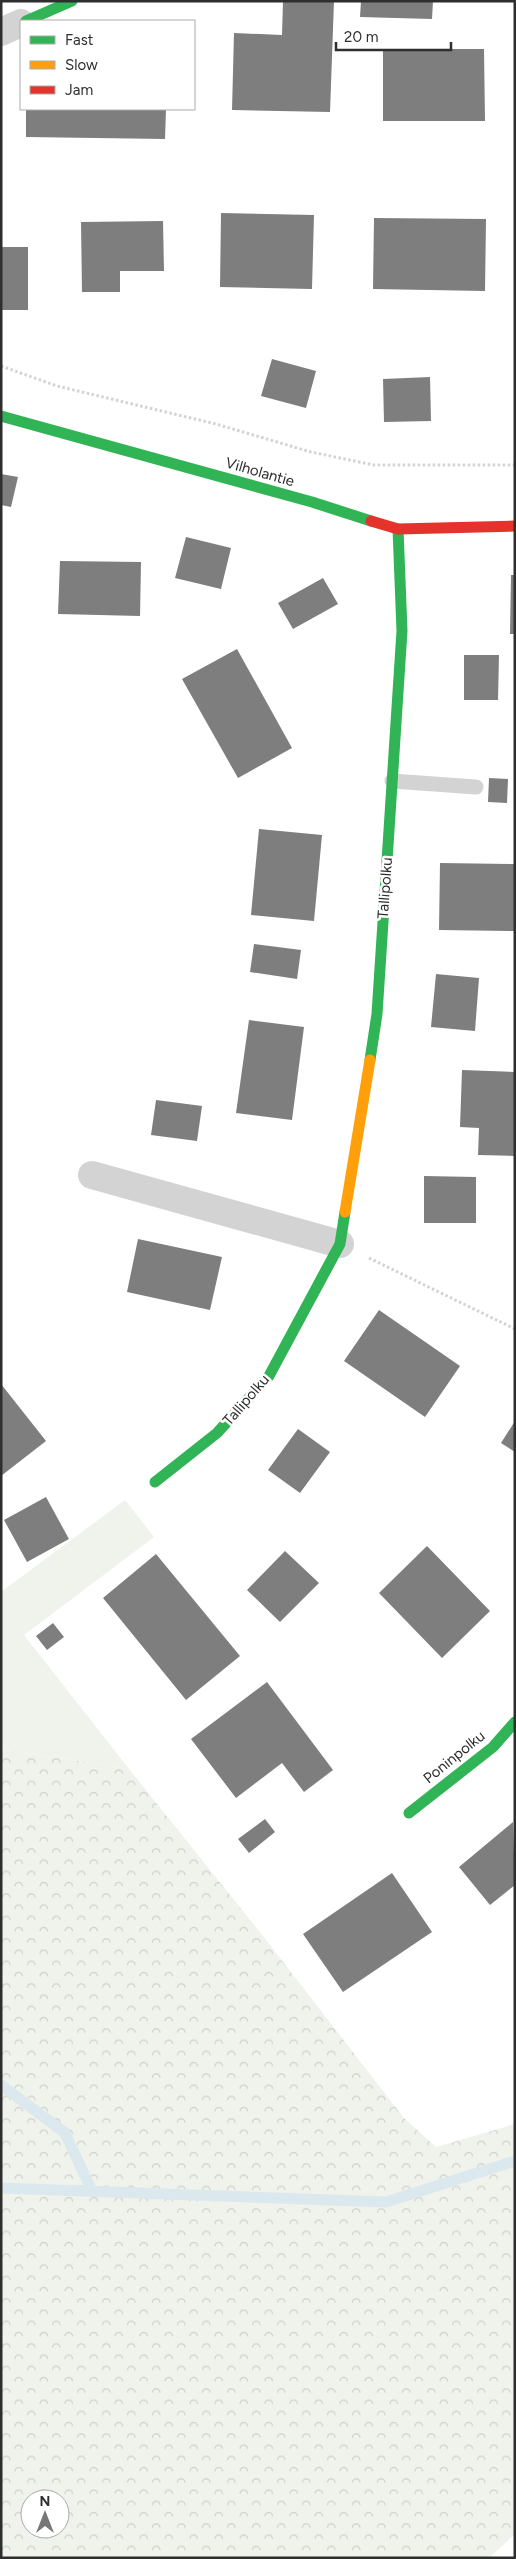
<svg xmlns="http://www.w3.org/2000/svg" width="516" height="2559" font-family="Figtree,sans-serif">
<style>
.grass{fill:#f0f3ec}
.forest{fill:url(#forest-crowns);fill-rule:evenodd}
.lines{fill:none;stroke-linecap:round;stroke-linejoin:round}
.stream{stroke:#dbe8ee;stroke-width:11}
.building{fill:#7e7e7e}
.path{stroke:#d3d3d3;stroke-width:3;stroke-dasharray:2.5 2.5;stroke-linecap:butt}
.lane{stroke:#d3d3d3;stroke-width:15}
.street{stroke:#d3d3d3;stroke-width:28}
.fast{stroke:#30b455;stroke-width:11}
.slow{stroke:#ff9f0a;stroke-width:11}
.jam{stroke:#e5322d;stroke-width:11}
.labels{text-anchor:middle;dominant-baseline:central;stroke-width:5;stroke-linejoin:round;paint-order:stroke}
.street-label{font-size:15px;fill:#2e2e2e;stroke:#fff}
</style>
<defs>
<pattern id="forest-crowns" width="20" height="18" patternUnits="userSpaceOnUse" patternTransform="scale(1.25)"><rect width="20" height="18" fill="#f0f3ec"/><path d="M2 6a3 3 0 1 1 6 0M12 15a3 3 0 1 1 6 0" fill="none" stroke="#ced1cb"/></pattern>
</defs>
<rect width="100%" height="100%" fill="#fff"/>
<path class="grass" d="M125 1500 154 1537 24 1635 129 1769 1 1749V1592Z"/>
<path class="forest" d="M1 1749 129 1769 263 1936 404 2118 436 2147 515 2124V2534L489 2558H1ZM30 2499H60V2529H30Z"/>
<g class="lines">
<path class="stream" d="M1 2085 65 2133 92 2191
M1 2188 386 2202 515 2161"/>
</g>
<path class="building" d="M283 1H334L330 112 232 110 234 33 282 35Z
M361 1H433L432 19 360 17Z
M383 49H484L485 121H383Z
M26 109H166L165 139 26 137Z
M221 213 314 215 312 289 220 287Z
M374 218 486 219 485 291 373 289Z
M163 221 164 271H120V292H82L81 222Z
M1 247H28V310H1Z
M272 359 316 371 306 408 261 396Z
M430 377 431 421 384 422 383 379Z
M1 474 18 477 11 507 1 505Z
M186 537 231 548 221 589 175 578Z
M60 561 141 562 140 616 58 614Z
M511 575H515V634H510Z
M323 578 338 604 293 629 278 603Z
M237 649 292 748 238 778 182 679Z
M464 655H499L498 700H464Z
M489 778 508 779 507 803 488 802Z
M259 829 322 835 314 921 251 915Z
M440 863 515 864V931L439 930Z
M254 944 301 950 297 979 250 972Z
M436 974 479 978 475 1031 431 1027Z
M249 1020 304 1027 292 1120 236 1113Z
M462 1070 515 1072V1156L478 1155 479 1128 460 1127Z
M156 1100 202 1106 197 1141 151 1135Z
M424 1176 476 1177V1223H424Z
M138 1239 222 1257 210 1310 127 1292Z
M379 1310 460 1366 425 1417 344 1361Z
M1 1384 46 1441 1 1476Z
M515 1421V1452L501 1443Z
M298 1429 330 1452 300 1493 268 1470Z
M46 1497 69 1539 27 1562 4 1520Z
M427 1546 490 1611 442 1658 379 1593Z
M285 1551 319 1583 280 1622 247 1590Z
M156 1554 240 1656 186 1700 103 1598Z
M53 1623 64 1637 47 1650 36 1636Z
M267 1682 333 1770 304 1792 282 1763 236 1798 191 1739Z
M265 1819 275 1832 249 1853 238 1839Z
M513 1822 515 1885 490 1905 459 1867Z
M392 1873 432 1932 343 1992 303 1934Z"/>
<g class="lines">
<path class="path" d="M1 366 57 386 216 424 311 452 374 465H515
M369 1258 515 1329"/>
<path class="lane" d="M392 781 476 787"/>
<path class="street" d="M1 32 21 23
M92 1175 340 1244"/>
<path class="fast" d="M26 21 72 1
M1 416 312 502 371 521
M370 1060 377 1014 402 631 398 529
M155 1482 217 1433 269 1376 340 1244 345 1212
M409 1813 493 1747 515 1722"/>
<path class="slow" d="M345 1212 370 1060"/>
<path class="jam" d="M371 521 398 529 515 526"/>
</g>
<g class="labels">
<g class="street-label">
<text transform="translate(260 472) rotate(16)">Vilholantie</text>
<text transform="translate(385 888) rotate(-86)">Tallipolku</text>
<text transform="translate(246 1400) rotate(-49)">Tallipolku</text>
<text transform="translate(454 1757) rotate(-39)">Poninpolku</text>
</g>
</g>
<rect width="516" height="2559" fill="none" stroke="#2e2e2e" stroke-width="5"/>
<rect x="20" y="20" width="175" height="90" fill="#ffffff" stroke="#ababab"/>
<rect x="30" y="36" width="25" height="8" fill="#30b455" stroke="#ababab"/>
<text x="65" y="45" font-size="15" fill="#2e2e2e">Fast</text>
<rect x="30" y="61" width="25" height="8" fill="#ff9f0a" stroke="#ababab"/>
<text x="65" y="70" font-size="15" fill="#2e2e2e">Slow</text>
<rect x="30" y="86" width="25" height="8" fill="#e5322d" stroke="#ababab"/>
<text x="65" y="95" font-size="15" fill="#2e2e2e">Jam</text>
<g transform="translate(45 2514)"><circle r="24" fill="#ffffff" stroke="#ababab"/>
<path d="M0-4L9 19L0 12L-9 19Z" fill="#777777"/>
<text y="-8" font-size="14" font-weight="bold" text-anchor="middle" fill="#2e2e2e">N</text>
</g>
<path d="M336 42v8h115v-8" fill="none" stroke="#2e2e2e" stroke-width="2.5"/>
<text x="344" y="42" font-size="15" fill="#2e2e2e" stroke="#ffffff" stroke-width="4" paint-order="stroke">20 m</text>
</svg>
